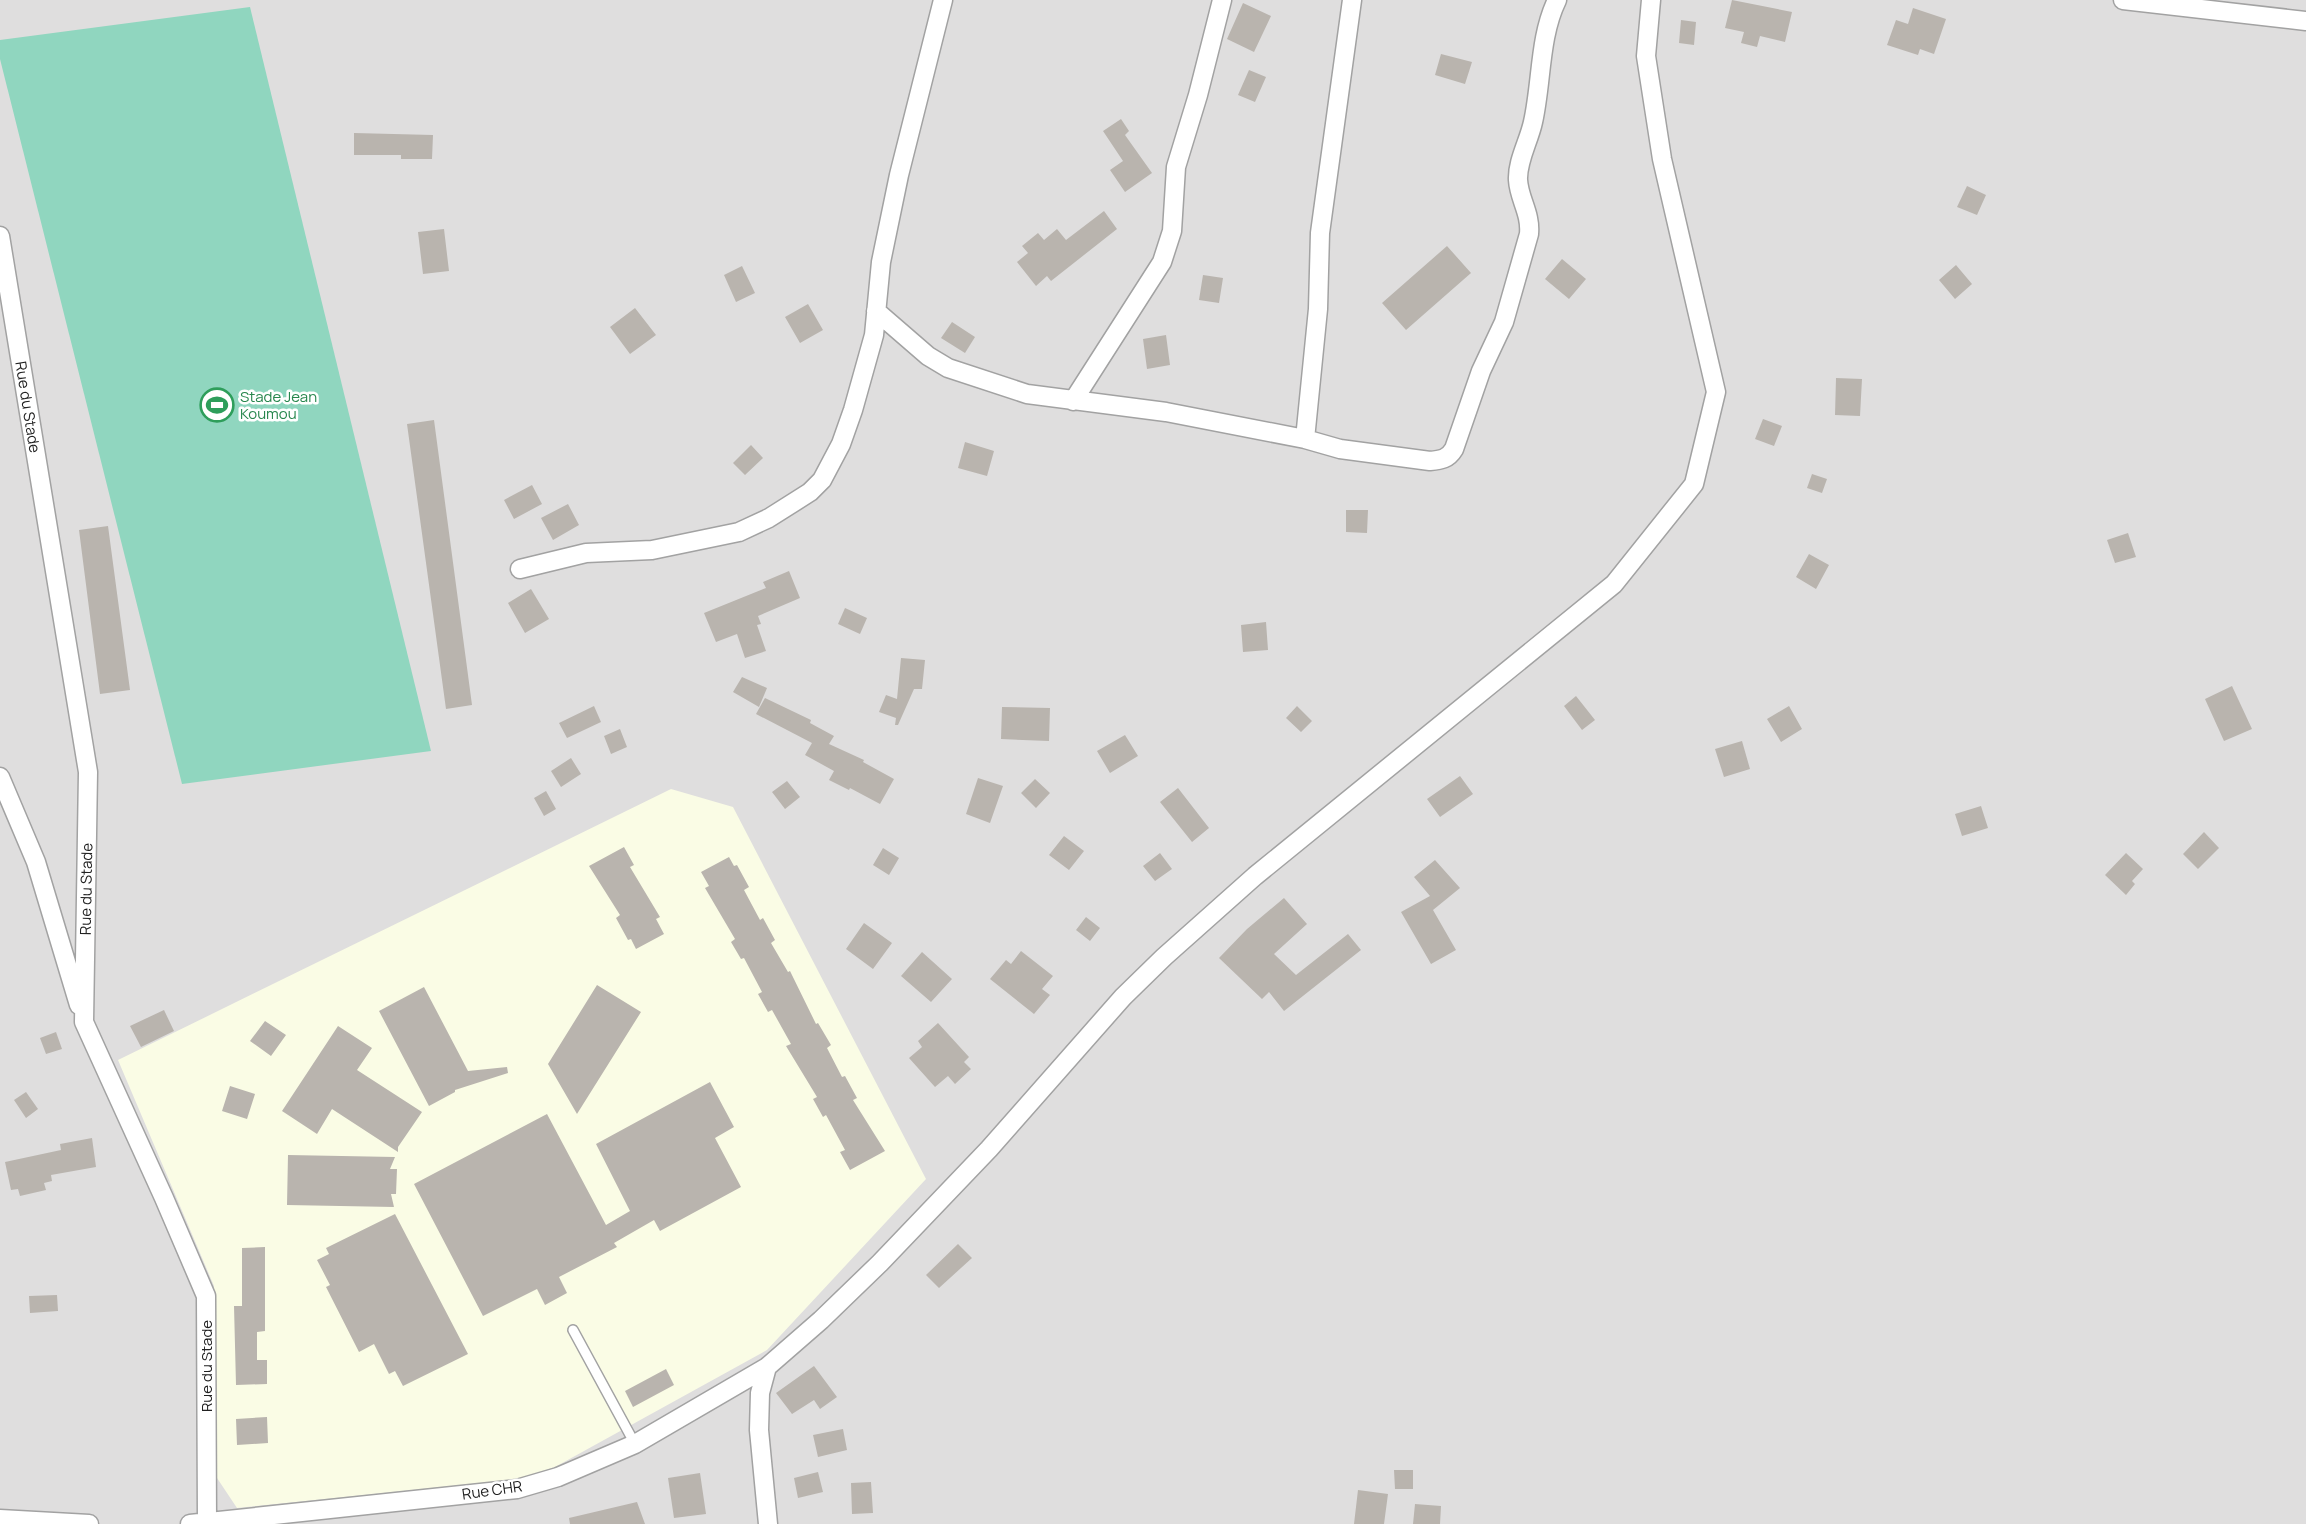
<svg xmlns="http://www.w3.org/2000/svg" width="2306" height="1524" font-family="Manrope,sans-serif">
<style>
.residential{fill:#dfdede}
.education{fill:#fafce5}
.pitch{fill:#90d6bf}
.building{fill:#b9b4ae}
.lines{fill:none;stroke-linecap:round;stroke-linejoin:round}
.service-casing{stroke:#a2a2a2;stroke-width:12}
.minor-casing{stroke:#a2a2a2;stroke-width:21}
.service{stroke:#fff;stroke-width:9}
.minor{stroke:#fff;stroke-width:18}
.labels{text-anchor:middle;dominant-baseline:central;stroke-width:5;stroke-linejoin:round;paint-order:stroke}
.leisure-label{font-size:15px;fill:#27864d;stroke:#fff;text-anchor:start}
.street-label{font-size:15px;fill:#212121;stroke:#fff}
</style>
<rect width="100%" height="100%" fill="#f0eee8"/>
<path class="residential" d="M0 0H2306V1524H0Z"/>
<path class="education" d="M671 789 733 807 926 1179 767 1350 555 1467 519 1479 237 1508 217 1478 214 1286 118 1060Z"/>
<path class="pitch" d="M250 7 431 751 182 784 0 59V40Z"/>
<path class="building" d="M1732 0 1792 12 1785 42 1760 36 1757 47 1741 43 1744 32 1725 28Z
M1243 3 1271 16 1254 52 1227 39Z
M1913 8 1946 19 1934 54 1920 49 1918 55 1887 45 1896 20 1908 24Z
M1681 20 1696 22 1694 45 1679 43Z
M1441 54 1472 62 1465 84 1435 75Z
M1249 70 1266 77 1255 102 1238 95Z
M1121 119 1129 131 1125 135 1152 173 1125 192 1110 170 1123 161 1103 131Z
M354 133 433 135 432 159H401V155H354Z
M1967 186 1986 195 1977 215 1957 207Z
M1104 211 1117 229 1051 281 1047 276 1036 286 1017 262 1028 253 1022 246 1038 233 1044 240 1057 229 1066 240Z
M444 229 449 271 423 274 418 232Z
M1447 246 1471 273 1406 330 1382 303Z
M1562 259 1586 279 1569 299 1545 279Z
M1956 265 1972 284 1955 299 1939 280Z
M742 266 755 293 736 302 724 275Z
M1203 275 1223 278 1219 303 1199 300Z
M808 304 823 330 800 343 785 317Z
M635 308 656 335 630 354 610 327Z
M952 322 975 337 965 353 941 338Z
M1166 335 1170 365 1147 369 1143 339Z
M1836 378 1862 379 1860 416 1835 415Z
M1763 419 1782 426 1774 446 1755 439Z
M434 420 472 705 446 709 407 424Z
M965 442 994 451 987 476 958 468Z
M751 445 763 458 745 475 733 463Z
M1812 474 1827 479 1822 493 1807 488Z
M532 485 542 504 514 519 504 500Z
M568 504 579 525 553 540 541 518Z
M1346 510H1368L1367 533 1346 532Z
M108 526 130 690 100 694 79 530Z
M2128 533 2136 557 2115 563 2107 540Z
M1809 554 1829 565 1816 589 1796 577Z
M789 571 800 598 758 616 761 624 757 625 766 651 745 658 737 634 716 642 704 613 766 588 763 582Z
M531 589 549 619 525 633 508 603Z
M845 608 867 618 860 634 838 624Z
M1266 622 1268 650 1243 652 1241 625Z
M901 658 925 660 922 689H914L898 725H895L896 718 879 712 886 695 897 699Z
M742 677 767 688 759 707 733 692Z
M2232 686 2252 729 2224 741 2205 699Z
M1576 696 1595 720 1582 730 1564 706Z
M765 698 811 720 810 723 834 736 829 744 864 760 863 762 894 779 880 804 850 788 849 790 829 780 834 771 805 755 812 743 756 714Z
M594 706 601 722 567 738 559 723Z
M1297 706 1312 721 1301 732 1286 718Z
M1789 706 1802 729 1781 742 1767 719Z
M1002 707 1050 708 1049 741 1001 739Z
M620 729 627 747 611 754 604 736Z
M1125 735 1138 756 1110 773 1097 751Z
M1742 741 1750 769 1724 777 1715 749Z
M571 758 581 774 561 787 551 771Z
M1460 776 1473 794 1440 817 1427 799Z
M978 778 1003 786 990 823 966 814Z
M1035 779 1050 793 1036 808 1021 793Z
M787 781 800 797 785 809 772 792Z
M1178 788 1209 828 1192 842 1160 802Z
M546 791 556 809 544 816 534 798Z
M1981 806 1988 828 1962 836 1955 814Z
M2204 832 2219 848 2198 869 2183 854Z
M1064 836 1084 851 1069 870 1049 855Z
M624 847 634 865 630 867 660 917 656 919 664 934 636 949 631 939 628 940 616 918 620 915 589 866Z
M883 848 899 858 889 875 873 865Z
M1160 853 1172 869 1155 881 1143 866Z
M2126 853 2143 869 2132 881 2135 884 2126 895 2105 875Z
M729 857 734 866 737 865 749 887 744 890 760 920 763 918 775 940 771 943 788 972 790 971 816 1024 818 1023 831 1045 827 1048 842 1077 845 1076 857 1098 853 1100 885 1151 850 1170 840 1152 845 1150 826 1115 823 1117 813 1099 817 1097 786 1046 791 1044 772 1010 768 1012 758 994 762 992 744 958 741 959 731 942 735 939 705 888 709 886 701 872Z
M1435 860 1460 888 1433 910 1456 950 1431 964 1401 912 1430 896 1414 877Z
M1284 898 1307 924 1274 954 1296 975 1348 934 1361 950 1284 1011 1269 992 1262 999 1219 958 1247 929Z
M1086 917 1100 928 1090 941 1076 930Z
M864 923 892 943 873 969 846 949Z
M1021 951 1053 976 1042 989 1050 995 1034 1014 990 979 1006 960 1011 964Z
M922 952 952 979 931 1002 901 976Z
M597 985 641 1012 577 1114 548 1064Z
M424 987 468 1071 507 1067 508 1073 455 1090V1092L429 1106 379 1011Z
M164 1010 174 1031 141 1047 130 1026Z
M265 1021 286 1035 271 1056 250 1041Z
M938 1023 969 1057 964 1062 971 1069 955 1084 948 1076 935 1087 909 1058 922 1047 918 1041Z
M338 1026 372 1048 357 1070 422 1112 398 1147V1152L332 1109 317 1134 282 1111Z
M56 1032 62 1049 46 1054 40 1038Z
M710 1082 734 1127 715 1138 741 1187 660 1231 654 1220 614 1243 617 1247 559 1277 567 1293 545 1305 537 1289 483 1316 414 1184 547 1114 606 1225 630 1211 596 1144Z
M230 1086 255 1094 247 1119 222 1111Z
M26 1092 38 1109 26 1118 14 1100Z
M92 1138 96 1167 51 1175 52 1181 44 1183 46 1190 20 1196 18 1189 11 1190 5 1162 61 1150 60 1144Z
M288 1155 395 1157 390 1169H397L396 1194H391L394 1207 287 1205Z
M395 1214 468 1354 403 1386 395 1371 389 1374 374 1344 359 1352 326 1287 330 1285 317 1260 329 1254 326 1248Z
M958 1244 972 1258 939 1288 926 1275Z
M265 1247V1331L257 1332V1360H267V1384L236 1385 234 1306H242V1248Z
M57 1295 58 1311 30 1313 29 1296Z
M814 1366 837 1397 820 1409 814 1400 792 1414 776 1393Z
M666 1369 674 1385 633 1407 625 1391Z
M267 1417 268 1443 237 1445 236 1419Z
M843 1429 847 1450 818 1457 813 1435Z
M1394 1470H1413V1489H1395Z
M818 1472 823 1492 798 1498 794 1478Z
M700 1473 706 1514 674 1518 668 1478Z
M871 1482 873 1513 852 1514 851 1483Z
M1358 1490 1388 1494 1384 1524H1354Z
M637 1502 645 1524H570L569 1518Z
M1415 1504 1441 1506 1440 1524H1413Z"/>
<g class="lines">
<g class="service-casing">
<path id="service" d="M573 1330 635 1444"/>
</g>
<g class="minor-casing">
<path id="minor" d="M2123 0 2306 21
M0 236 88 772 84 1022 164 1198 206 1296 207 1522
M876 311 928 356 948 368 1027 394 1166 412 1305 439 1340 449 1430 461C1441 460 1448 459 1454 449L1481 371 1504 322 1529 234C1531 213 1519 199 1518 180 1517 161 1529 141 1533 122 1542 82 1539 37 1557 0
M1073 401 1162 262 1172 231 1176 167 1198 95 1222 0
M1305 439 1318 309 1320 233 1352 0
M520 569 586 553 652 550 739 532 769 518 810 492 822 480 841 444 853 410 874 335 881 262 899 175 943 0
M0 777 36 862 79 1005
M767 1367 760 1393 759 1430 768 1524
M0 1519 89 1524
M190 1524 517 1489 558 1477 635 1444 767 1367 821 1320 880 1263 989 1149 1123 997 1164 957 1255 876 1614 584 1694 484 1716 392 1662 159 1646 56 1651 0"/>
</g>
<use href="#service" class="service"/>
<use href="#minor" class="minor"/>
</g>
<defs>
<g id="stadium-ring" transform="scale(1.725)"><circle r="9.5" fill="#fff" stroke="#2e9e5b" stroke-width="1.5"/><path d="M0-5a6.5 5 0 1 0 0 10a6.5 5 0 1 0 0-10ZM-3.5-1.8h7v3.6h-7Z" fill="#2e9e5b"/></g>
</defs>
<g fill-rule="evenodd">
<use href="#stadium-ring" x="217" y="405"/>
</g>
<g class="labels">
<g class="leisure-label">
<text x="240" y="396">Stade Jean<tspan x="240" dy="17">Koumou</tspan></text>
</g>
<g class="street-label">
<text transform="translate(28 407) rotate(81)">Rue du Stade</text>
<text transform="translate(86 889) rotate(-89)">Rue du Stade</text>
<text transform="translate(206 1366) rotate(-90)">Rue du Stade</text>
<text transform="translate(492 1490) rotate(-8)">Rue CHR</text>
</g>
</g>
</svg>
